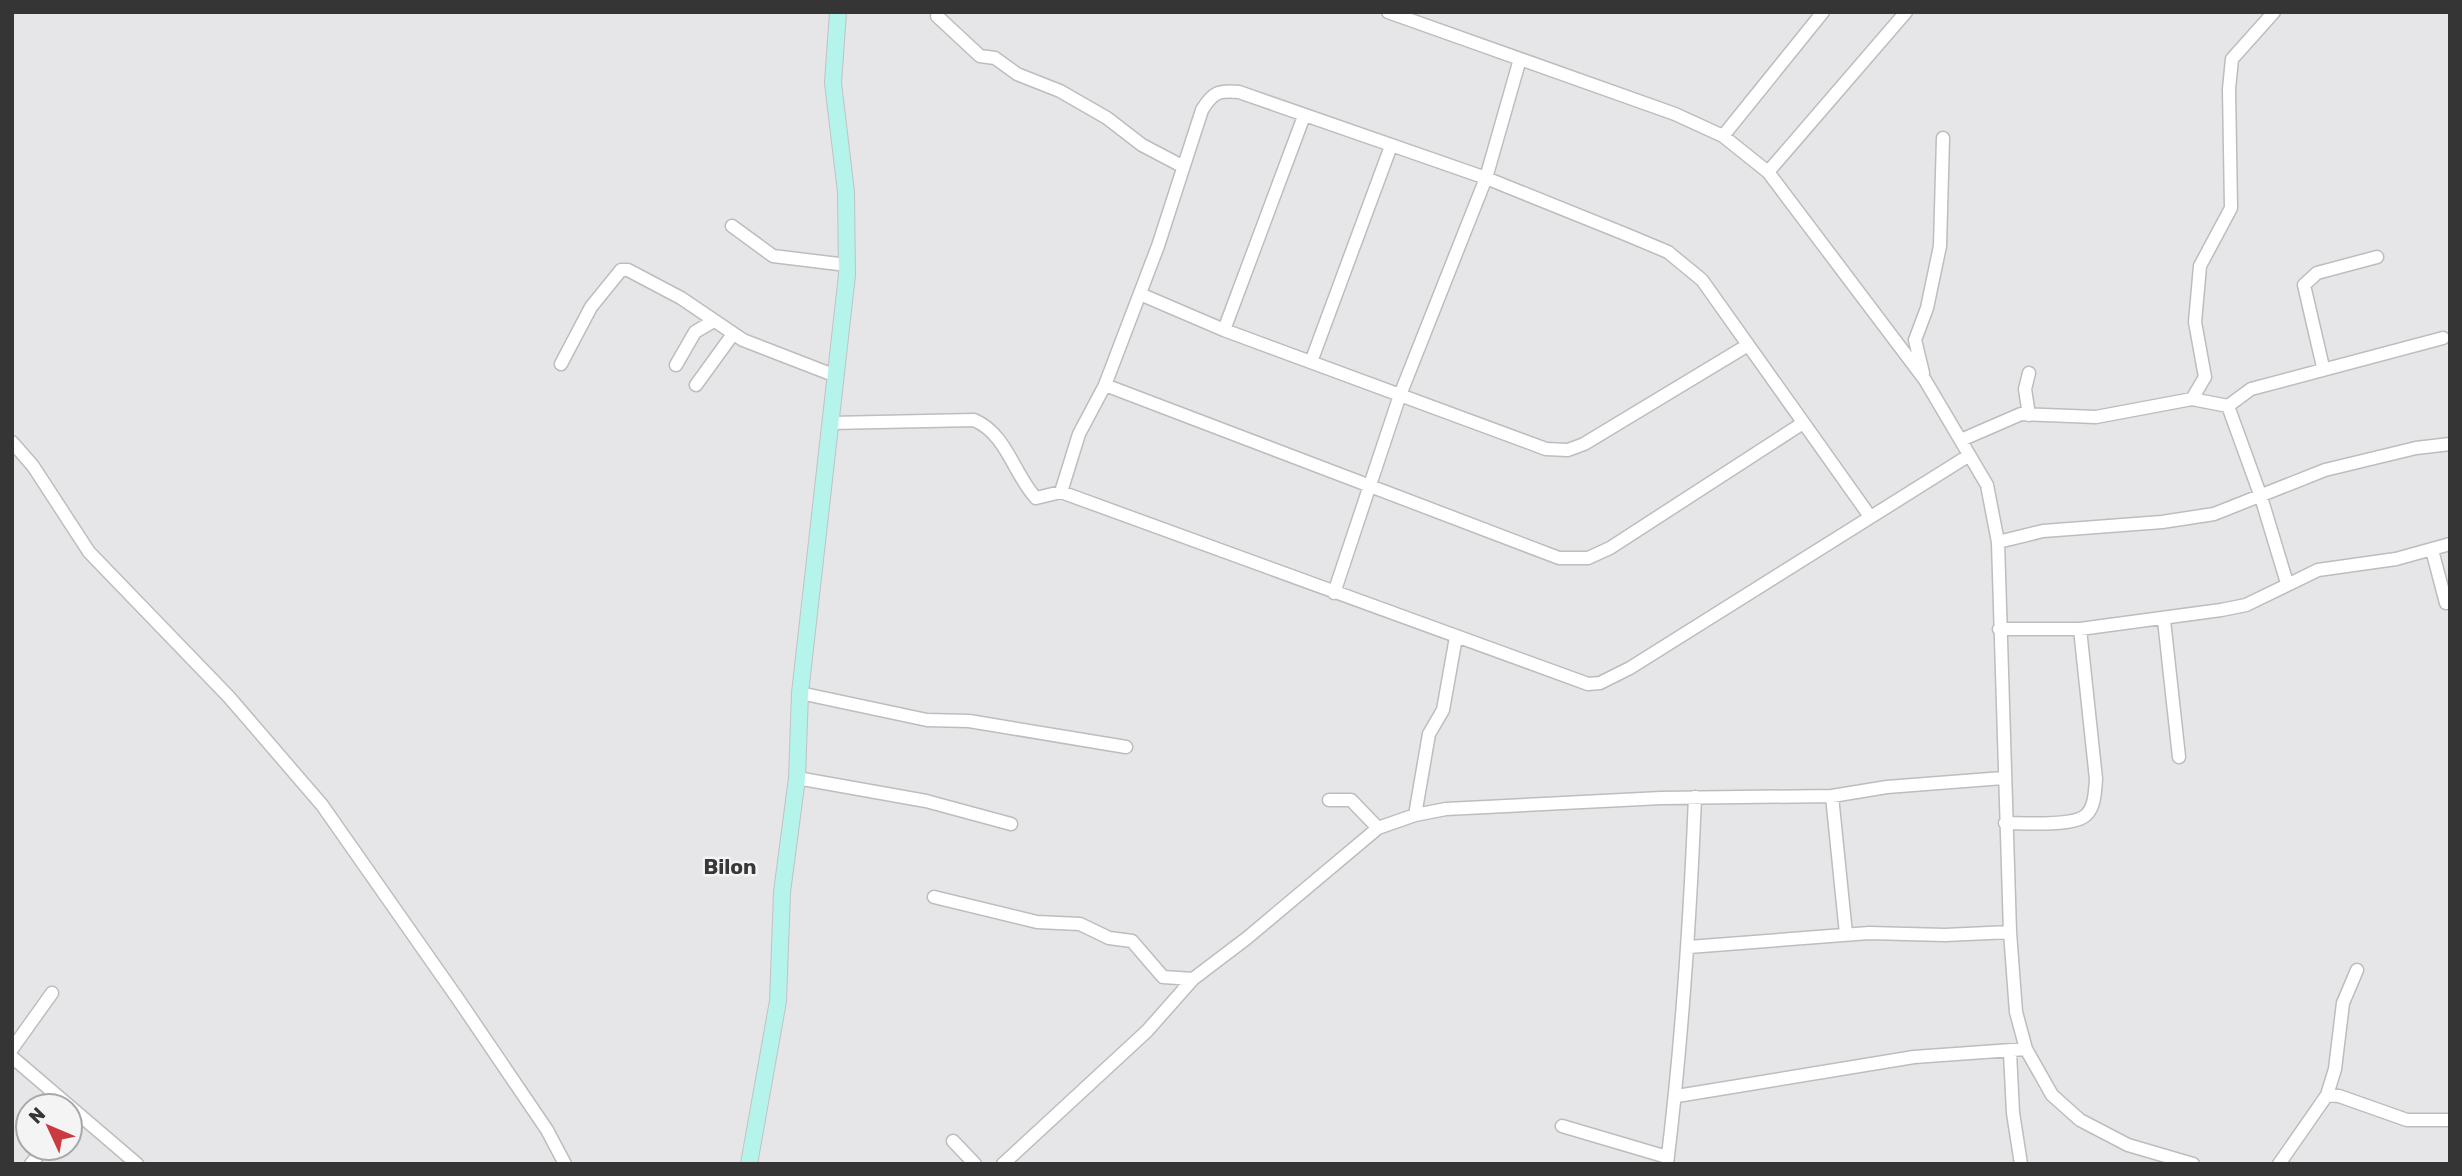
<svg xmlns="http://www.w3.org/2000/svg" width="2462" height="1176" font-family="Rubik,sans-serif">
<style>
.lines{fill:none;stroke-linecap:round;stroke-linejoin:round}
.minor-casing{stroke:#bdbdbe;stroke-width:15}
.major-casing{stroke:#c2c2c2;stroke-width:18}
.minor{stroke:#fff;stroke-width:12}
.major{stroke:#b4f4eb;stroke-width:16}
.labels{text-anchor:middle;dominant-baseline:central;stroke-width:5;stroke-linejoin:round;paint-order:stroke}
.quarter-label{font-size:21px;font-weight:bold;fill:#383839;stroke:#f4f4f5}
</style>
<rect width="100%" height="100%" fill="#e6e6e8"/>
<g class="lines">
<g class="minor-casing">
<path id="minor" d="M1388 12 1675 114 1723 136 1768 172 1925 380 1987 485 1998 542 2010 932 2016 1012 2026 1049 2052 1095 2080 1120 2128 1145 2193 1164
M937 16 980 56 995 58 1017 74 1060 91 1107 118 1142 145 1182 166
M1723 136 1823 12
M1768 172 1906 12
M732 226 773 256 847 265
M1140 294 1224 330 1546 449 1568 450 1584 444 1748 345
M1224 330 1304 116
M1311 362 1391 146
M561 364 591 307 621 270H628L681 298 743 340 836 376
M676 365 695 332 712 322
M2323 367 2304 285 2317 273 2377 257
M1923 373 1915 340 1927 308 1940 246 1943 138
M2029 373 2025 389 2029 415
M696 385 733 334
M1105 385 1559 558H1588L1610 548 1803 423
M2192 399 2205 377 2195 322 2200 266 2231 208 2229 89 2232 59 2274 12
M2228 406 2261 497 2287 583
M831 423 974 420C1007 434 1014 475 1036 498L1061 492 1588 684 1600 683 1630 668 1968 456
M1961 440 2021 414 2096 417 2192 399 2228 406 2251 389 2443 338
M12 442 33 466 89 552 229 697 322 805 458 999 547 1130 565 1164
M1061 492 1079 434 1105 385 1158 246 1202 110C1213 92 1219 90 1239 92L1486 178 1625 234 1668 252 1702 280 1869 515
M1998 542 2043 531 2162 522 2214 514 2325 470 2416 448 2450 444
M2432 550 2446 603
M1334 593 1400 395 1486 178 1520 59
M2164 620 2179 757
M1999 629H2080L2221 610 2246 605 2318 570 2396 559 2450 544
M800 693 927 720 969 721 1126 747
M797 778 926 801 1011 824
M1832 796 1846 934
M1329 800H1351L1378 828
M1415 815 1429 734 1443 710 1456 637
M2005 823C2023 823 2074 827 2086 815 2095 807 2095 791 2096 779L2080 629
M934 897 1037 922 1080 924 1109 938 1132 941 1163 977 1193 979
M1689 947 1869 933 1945 935 2010 932
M12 1049 52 993
M2010 1052 2013 1113 2021 1164
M12 1057 137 1164
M2327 1095 2339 1096 2407 1120H2450
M1677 1096 1914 1057 2026 1049
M1562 1126 1667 1157
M953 1141 975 1164
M31 1164 44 1148
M1003 1164 1147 1031 1193 979 1247 938 1378 828 1415 815 1446 809 1661 798 1832 796 1887 787 2003 778
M1667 1164C1682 1042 1690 921 1695 797
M2279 1164 2327 1095 2335 1069 2343 1003 2357 970"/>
</g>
<g class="major-casing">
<path id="major" d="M749 1164 778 1001 782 892 797 778 800 693 847 275 846 192 833 83 838 12"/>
</g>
<use href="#minor" class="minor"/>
<use href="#major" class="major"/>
</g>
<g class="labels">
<g class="quarter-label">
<text x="730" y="866">Bilon</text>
</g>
</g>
<rect width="2462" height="1176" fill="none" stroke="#353535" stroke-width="28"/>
<g transform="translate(49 1127) rotate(314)"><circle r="33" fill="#f4f4f5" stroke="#a8a8a8" stroke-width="2"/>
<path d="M0-5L12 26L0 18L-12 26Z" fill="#ca3a3f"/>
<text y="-10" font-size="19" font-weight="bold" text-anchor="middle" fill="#353535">N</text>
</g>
</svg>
